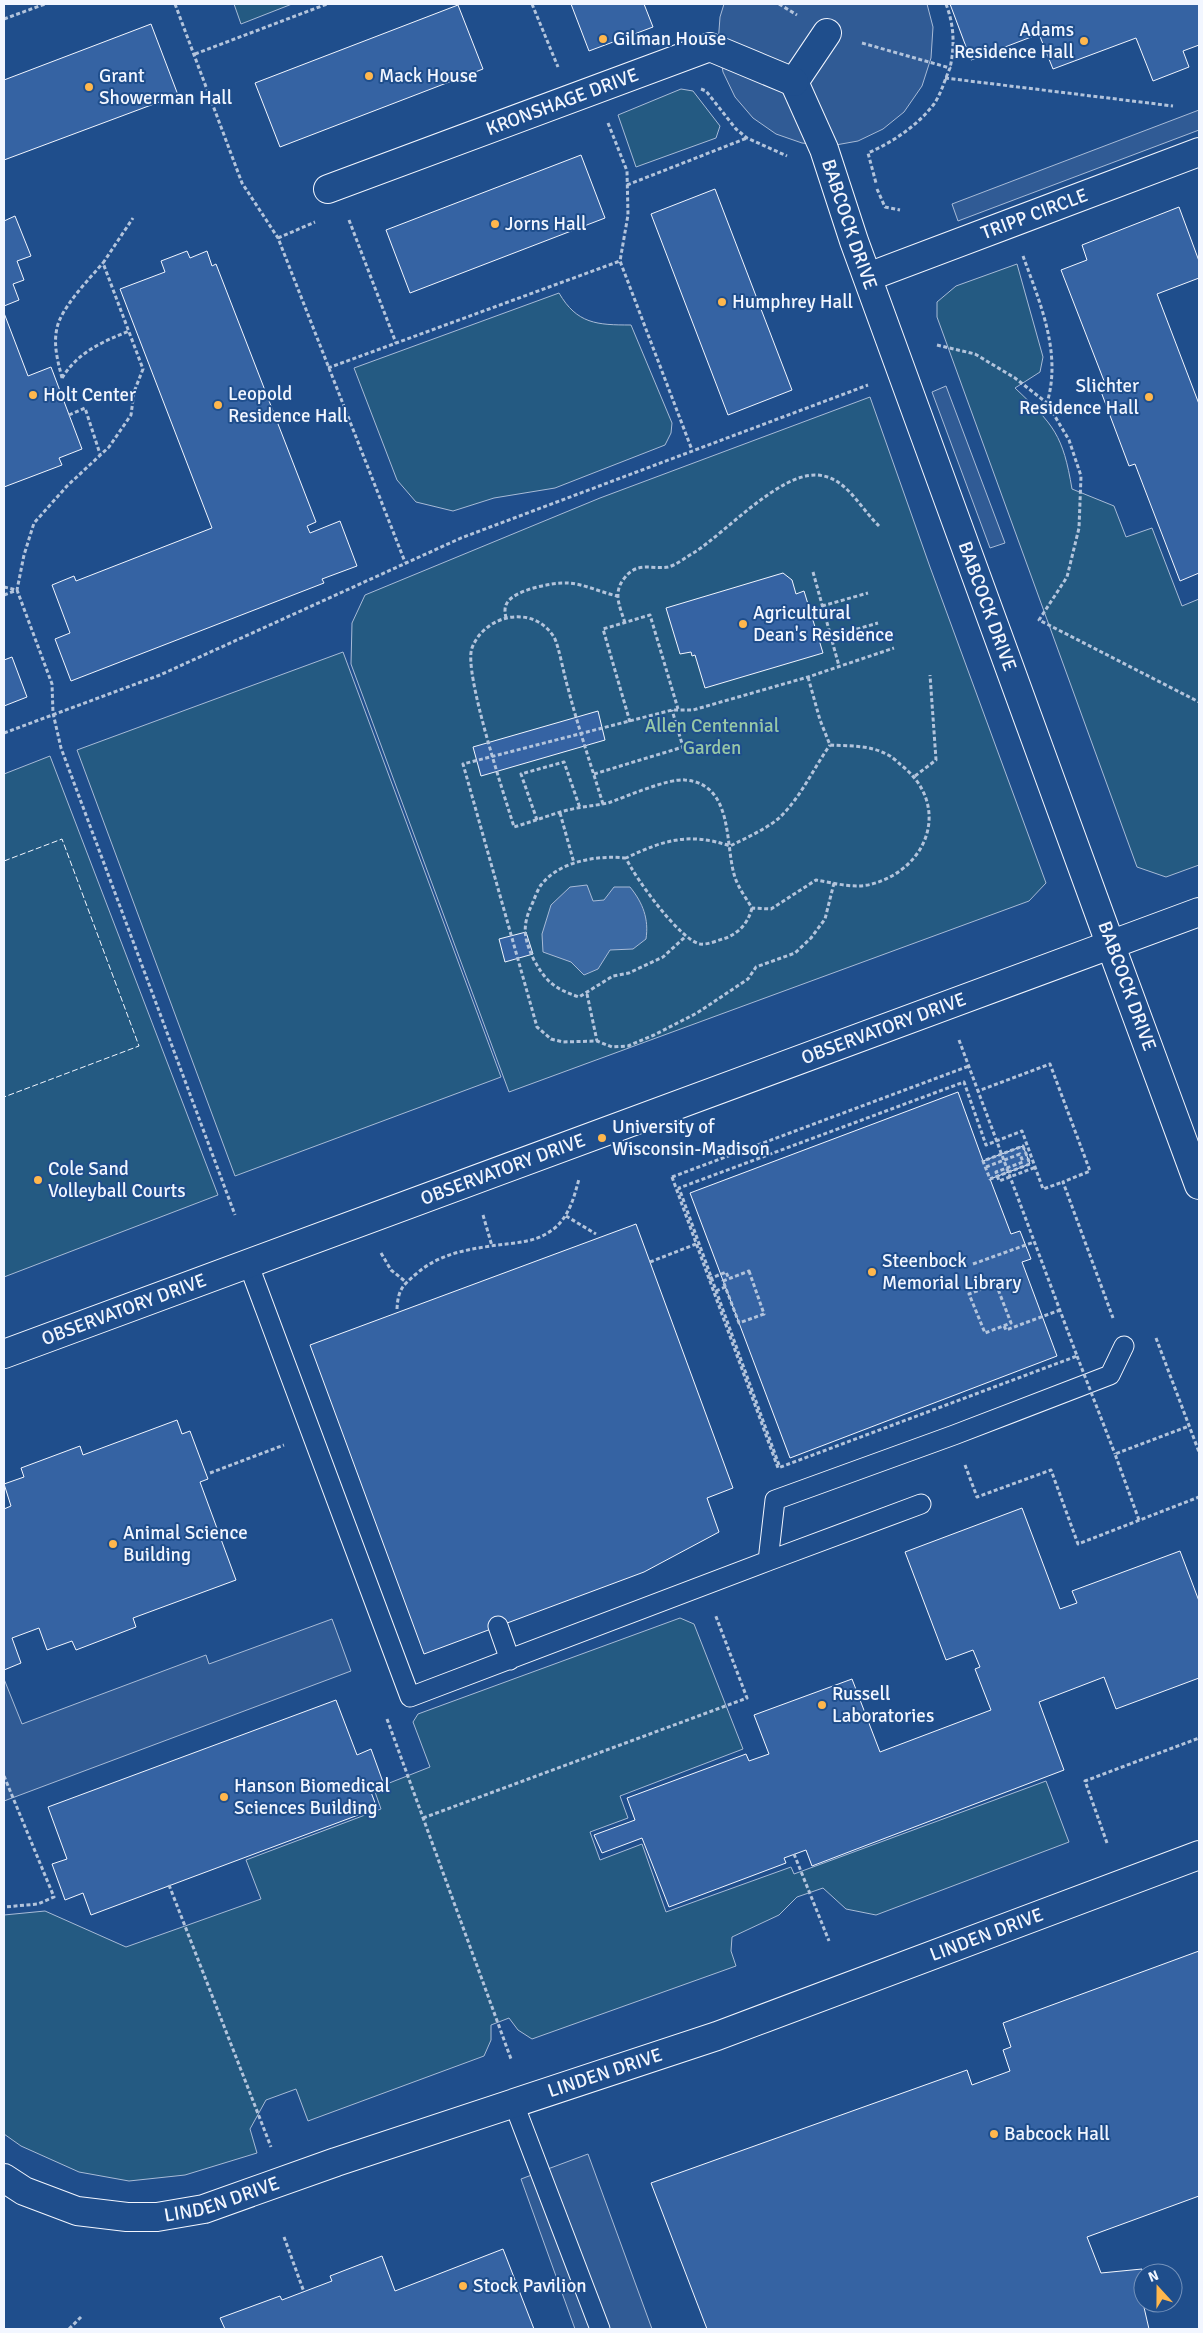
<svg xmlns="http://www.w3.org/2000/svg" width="1203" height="2333" font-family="Signika,sans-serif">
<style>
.green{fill:#245a82;stroke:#a8bbd7}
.parking{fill:#305b95;stroke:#a8bbd7}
.water{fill:#3b69a3;stroke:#a8bbd7}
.building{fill:#3563a3;stroke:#f2f6ff}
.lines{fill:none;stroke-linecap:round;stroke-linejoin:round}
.lane-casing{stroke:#f2f6ff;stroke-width:21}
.street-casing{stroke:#f2f6ff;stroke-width:30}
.secondary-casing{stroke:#f2f6ff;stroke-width:30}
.path{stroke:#b3c4dc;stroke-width:3;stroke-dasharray:4 2.5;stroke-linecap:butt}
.lane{stroke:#1f4e8c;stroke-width:19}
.street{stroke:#1f4e8c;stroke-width:28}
.secondary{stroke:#1f4e8c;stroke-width:28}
.path-bridge{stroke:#b3c4dc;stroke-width:3;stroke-dasharray:4 2.5;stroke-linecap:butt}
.fence{stroke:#f2f6ff;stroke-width:1;stroke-dasharray:6 2.5;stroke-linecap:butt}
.poi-dot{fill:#ffb74d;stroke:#1f4e8c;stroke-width:2}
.labels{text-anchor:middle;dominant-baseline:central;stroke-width:4;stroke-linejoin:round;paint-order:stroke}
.poi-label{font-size:19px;fill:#f2f6ff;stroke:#1f4e8c;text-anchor:start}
.street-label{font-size:19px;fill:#f2f6ff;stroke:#1f4e8c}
.park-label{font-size:19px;fill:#97c8a6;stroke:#1f4e8c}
</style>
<rect width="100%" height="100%" fill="#1f4e8c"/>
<path class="green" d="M234 4H292L241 24Z
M681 89 693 91 720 126 716 138 636 167 618 115Z
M1017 264 1043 357 1040 372 1015 388C1054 425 1063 435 1072 489L1114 506 1126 537 1152 528 1182 606 1199 599V865L1166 877 1137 867 937 317V302L956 286Z
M559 293C577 324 597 325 631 325L672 423 671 433 665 445 555 488 494 498 453 511 416 502 397 480 354 368Z
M870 397 930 567 1046 883 1029 901 509 1092 351 664 352 623 365 595 600 498Z
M343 652 501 1077 235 1176 77 750Z
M50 756 218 1195 4 1277V774Z
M680 1618 694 1624 743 1749 620 1796 628 1818 590 1832 600 1860 642 1844 666 1912 791 1867 794 1874 1046 1781 1069 1842 876 1915 846 1909 823 1888 797 1897 779 1915 732 1937 731 1951 736 1966 532 2039 518 2030 509 2018 491 2025V2040L484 2056 308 2121 296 2089 266 2100 250 2129 257 2153 185 2175 129 2181 79 2172 21 2146 4 2134V1915L45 1911 126 1947 261 1899 246 1860 381 1809 374 1789 430 1767 413 1722 418 1714Z"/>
<path class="parking" d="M724 4H927L933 27 931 58 922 86 904 112 883 129 858 141 830 146 802 143 776 134 753 118 735 97 723 72 718 44 720 17Z
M1199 110V130L958 221 952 204Z
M946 386 1005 543 990 548 932 392Z
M332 1619 351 1671 4 1801V1679L22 1724 206 1655 209 1664Z
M588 2154 652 2329H575L521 2179Z"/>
<path class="water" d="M587 885 593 901 604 900 614 887H630C643 903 649 919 646 939L633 949 610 950 598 969 584 975 571 962 543 952 542 934 551 905 570 887Z"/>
<path class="building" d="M571 4H644L653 27 589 51Z
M950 4H1199V46V45L1183 51 1189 67 1153 81 1136 38 1053 69 1039 34 971 60Z
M458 5 483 69 280 147 255 83Z
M151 24 178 95 4 160V80Z
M581 155 605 218 410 293 386 230Z
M715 189 792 390 728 415 651 214Z
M1179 207 1199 261V278L1157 294 1199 404V573L1180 581 1135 464 1129 466 1100 389 1106 386 1061 270 1087 260 1082 245Z
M15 216 31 256 17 261 24 280 13 284 19 300 4 306V221Z
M187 251 190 258 207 251 212 266 216 264 316 522 307 526 310 533 340 521 357 566 322 579 324 583 71 681 55 639 70 633 52 585 74 576 76 581 212 528 120 289 165 272 161 261Z
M4 313 28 376 51 367 82 449 59 458 62 465 4 487Z
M783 573 792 580 796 594 804 591 823 653 705 688 695 655 692 656 691 652 680 654 666 608Z
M12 657 27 697 4 706V660Z
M598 711 605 740 481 776 473 747Z
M526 932 533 954 505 962 499 939Z
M958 1092 983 1161 1023 1146 1030 1164 990 1179 1011 1234 1020 1231 1031 1259 1022 1262 1057 1356 790 1458 690 1193Z
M636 1224 733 1488 707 1498 719 1532 644 1572 424 1654 310 1345Z
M177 1420 182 1434 190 1431 208 1479 200 1482 236 1580 133 1618 136 1627 76 1650 72 1641 47 1650 39 1628 12 1638 21 1663 4 1670V1509L11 1506 4 1484 24 1477 21 1468 80 1446 83 1455Z
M1022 1508 1060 1609 1077 1603 1072 1591 1180 1551 1199 1601V1678L1116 1709 1104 1677 1039 1702 1064 1770 812 1866 806 1850 784 1858 786 1863 669 1907 642 1838 602 1853 594 1835 635 1820 627 1798 746 1754 749 1761 769 1754 754 1715 852 1679 880 1752 991 1710 975 1669 980 1667 973 1650 946 1660 905 1552Z
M336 1700 357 1755 371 1749 383 1782 369 1787 377 1808 91 1915 83 1893 65 1900 52 1864 67 1859 48 1807Z
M1199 1951V2196L1087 2237 1101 2273 1142 2269 1143 2303 1149 2329H707L651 2183 967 2070 972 2085 1010 2071 1003 2050 1011 2047 1003 2023Z
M503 2249 534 2329H225L220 2318 280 2296 282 2300 332 2281 330 2276 382 2256 395 2291Z"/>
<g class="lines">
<g class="lane-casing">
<path id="lane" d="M248 1263 410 1697 768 1561 775 1500 954 1435 1110 1375 1124 1346
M768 1561 921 1504
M498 1626 510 1660
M514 2104 600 2329"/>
</g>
<g class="street-casing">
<g id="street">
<path id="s1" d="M827 33 794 82 824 149 854 241 1111 946"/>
<path id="s2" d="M328 189 710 47 794 82"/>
<path id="s3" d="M868 277 1199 152"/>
</g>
</g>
<g class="secondary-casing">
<g id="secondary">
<path d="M1111 946 1199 1185"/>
<path id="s4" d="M4 1354 1199 912"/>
<path id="s5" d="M4 2178 24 2191 77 2211 127 2217H157L204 2209 336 2162 717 2036 1199 1855"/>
</g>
</g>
<path class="path" d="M175 4 242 183 278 238 405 562
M532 4 558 67
M779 4 797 15
M946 4C954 25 955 45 950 68
M4 19 45 4
M862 43 950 68C945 79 941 94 934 104 917 126 893 142 868 153L876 183
M195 54 327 4
M945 78 1173 106
M701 89 706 91 736 129 747 138 787 156
M608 123 627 171 628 215 620 261 692 450
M627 185 747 138
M877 189 885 207 900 210
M349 220 396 343
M278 238 315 222
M1023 256C1040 303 1062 353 1047 403
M937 345 975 354 1015 378 1047 403 1069 440 1081 476 1079 528 1067 577 1039 620 1199 702
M328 368 620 261
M62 378C58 362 53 345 57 328 61 308 89 279 103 263
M62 378C78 352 102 342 129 331
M69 415 85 408 100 454
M813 572 839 666
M4 587 17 590 52 684 53 713 61 748 235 1215
M4 595 17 590 24 555 34 523 67 486 109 447 131 415 134 392 143 369 103 263 133 218
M822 606 868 593
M506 618C505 613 504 608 507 603 514 590 553 582 568 583 584 584 600 592 617 596
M625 623C620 607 613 594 623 580 637 560 651 570 668 567 677 565 687 556 695 552 727 531 779 474 816 475 846 476 859 507 879 526
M819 640 878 623
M630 722 603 629 650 615 678 709
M4 733 160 675 461 538 868 385
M594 774 683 747 672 710
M915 776 936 760 930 675
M603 804C591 765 578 727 568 688 564 676 559 646 554 637 533 604 485 614 472 648 463 672 505 797 514 827 531 822 547 816 564 811 578 807 593 806 608 803 625 797 669 778 685 780 733 784 725 842 734 874 737 886 746 898 752 908L771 909 816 880C833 883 855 889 872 884 930 868 951 804 901 765 897 762 892 756 886 754 870 745 848 746 830 745L820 720 808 677
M560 813 574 863
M537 820 521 774 564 762 580 808
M626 858C598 855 559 861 541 885 538 889 535 897 533 902 522 925 523 937 534 960 546 982 555 989 579 997L613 976 629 973 663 957 685 937
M834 883 825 919 811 938 795 953 756 967 748 979 697 1013 654 1035 628 1046 612 1047 597 1041 563 1042 551 1039 537 1027 463 764 672 710H693L808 677 894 648
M752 908C748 923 740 932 726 938 718 940 708 945 700 944 680 940 635 878 626 858 664 840 689 832 730 846 746 838 764 830 778 819 800 799 813 769 830 745
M587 994 597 1041
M959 1040 978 1091 1050 1064 1090 1171 1063 1182 1113 1318
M1023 1146 1030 1164 990 1179 983 1161Z
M986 1167 1020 1154 1023 1162 996 1172 999 1181 1036 1167
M672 1177 969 1066
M483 1215 492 1246
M566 1216 596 1234
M381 1253 391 1270 406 1282
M650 1262 696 1244
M973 1264 1034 1242
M749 1271 764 1314 739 1323 723 1281Z
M996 1284 1011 1323 985 1333 969 1294Z
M716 1291 725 1287
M397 1309C398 1290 402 1286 416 1274 438 1255 463 1250 491 1246 515 1242 536 1244 556 1227 570 1214 574 1197 579 1179
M1004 1326 1006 1330 1060 1310
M1156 1338 1199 1452
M779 1465 679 1188 964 1082 986 1145 1022 1131 1043 1189 1063 1182
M965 1465 977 1497 1051 1470 1078 1544 1199 1497
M210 1473 284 1445
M1139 1520 1115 1454 1189 1426
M387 1719 511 2059
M4 1776 54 1897 38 1904 4 1907
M423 1818 747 1698 715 1614
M1107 1843 1085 1781 1199 1738
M794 1854 829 1941
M169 1885 271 2147
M284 2237 304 2292
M69 2329 82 2316"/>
<use href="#lane" class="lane"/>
<use href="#street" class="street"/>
<use href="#secondary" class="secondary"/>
<path class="path-bridge" d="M672 1177 778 1468 1077 1356 978 1091
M709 1279 726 1272 729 1279
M1077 1356 1115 1454"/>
<path class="fence" d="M4 861 62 839 139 1046 4 1097"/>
</g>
<g class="poi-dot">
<circle cx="603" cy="39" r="5"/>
<circle cx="1084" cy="41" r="5"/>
<circle cx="369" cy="76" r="5"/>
<circle cx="89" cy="87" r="5"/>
<circle cx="495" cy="224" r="5"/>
<circle cx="722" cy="302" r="5"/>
<circle cx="33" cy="395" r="5"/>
<circle cx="1149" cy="397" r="5"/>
<circle cx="218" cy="405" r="5"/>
<circle cx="743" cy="624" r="5"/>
<circle cx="602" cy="1138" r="5"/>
<circle cx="38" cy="1180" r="5"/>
<circle cx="872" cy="1272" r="5"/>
<circle cx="113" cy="1544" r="5"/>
<circle cx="822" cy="1705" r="5"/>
<circle cx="224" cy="1797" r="5"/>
<circle cx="994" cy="2134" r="5"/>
<circle cx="463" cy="2286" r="5"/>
</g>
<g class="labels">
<g class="poi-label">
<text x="1074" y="30" text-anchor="end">Adams<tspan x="1074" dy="22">Residence Hall</tspan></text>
<text x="613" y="39">Gilman House</text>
<text x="99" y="76">Grant<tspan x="99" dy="22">Showerman Hall</tspan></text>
<text x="379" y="76">Mack House</text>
<text x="505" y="224">Jorns Hall</text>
<text x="732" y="302">Humphrey Hall</text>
<text x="1139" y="386" text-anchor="end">Slichter<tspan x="1139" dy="22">Residence Hall</tspan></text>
<text x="228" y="394">Leopold<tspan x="228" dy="22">Residence Hall</tspan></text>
<text x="43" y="395">Holt Center</text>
<text x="753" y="613">Agricultural<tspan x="753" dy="22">Dean's Residence</tspan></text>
<text x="612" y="1127">University of<tspan x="612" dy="22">Wisconsin-Madison</tspan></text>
<text x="48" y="1169">Cole Sand<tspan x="48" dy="22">Volleyball Courts</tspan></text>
<text x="882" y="1261">Steenbock<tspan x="882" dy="22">Memorial Library</tspan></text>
<text x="123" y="1533">Animal Science<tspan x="123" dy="22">Building</tspan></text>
<text x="832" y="1694">Russell<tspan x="832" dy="22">Laboratories</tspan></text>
<text x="234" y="1786">Hanson Biomedical<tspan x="234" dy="22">Sciences Building</tspan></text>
<text x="1004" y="2134">Babcock Hall</text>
<text x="473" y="2286">Stock Pavilion</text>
</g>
<g class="street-label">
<text stroke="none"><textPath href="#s2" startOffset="250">KRONSHAGE DRIVE</textPath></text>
<text stroke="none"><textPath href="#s3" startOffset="178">TRIPP CIRCLE</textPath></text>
<text stroke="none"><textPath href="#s1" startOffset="212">BABCOCK DRIVE</textPath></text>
<text stroke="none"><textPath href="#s1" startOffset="618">BABCOCK DRIVE</textPath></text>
<text transform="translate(1127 986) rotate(70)">BABCOCK DRIVE</text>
<text stroke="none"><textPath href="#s4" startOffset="938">OBSERVATORY DRIVE</textPath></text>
<text stroke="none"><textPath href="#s4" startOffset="532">OBSERVATORY DRIVE</textPath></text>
<text stroke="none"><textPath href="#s4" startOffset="128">OBSERVATORY DRIVE</textPath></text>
<text stroke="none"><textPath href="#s5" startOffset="1038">LINDEN DRIVE</textPath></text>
<text stroke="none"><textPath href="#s5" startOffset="632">LINDEN DRIVE</textPath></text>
<text stroke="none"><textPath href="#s5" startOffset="228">LINDEN DRIVE</textPath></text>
</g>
<g class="park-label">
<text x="712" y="726">Allen Centennial<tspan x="712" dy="22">Garden</tspan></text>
</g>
</g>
<rect width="1203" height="2333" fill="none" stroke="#f2f6ff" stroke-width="10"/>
<g transform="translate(1158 2288) rotate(339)"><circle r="24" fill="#1f4e8c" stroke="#7391ba"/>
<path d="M0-4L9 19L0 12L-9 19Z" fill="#ffb74d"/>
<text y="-8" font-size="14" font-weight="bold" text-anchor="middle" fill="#f2f6ff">N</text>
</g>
</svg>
